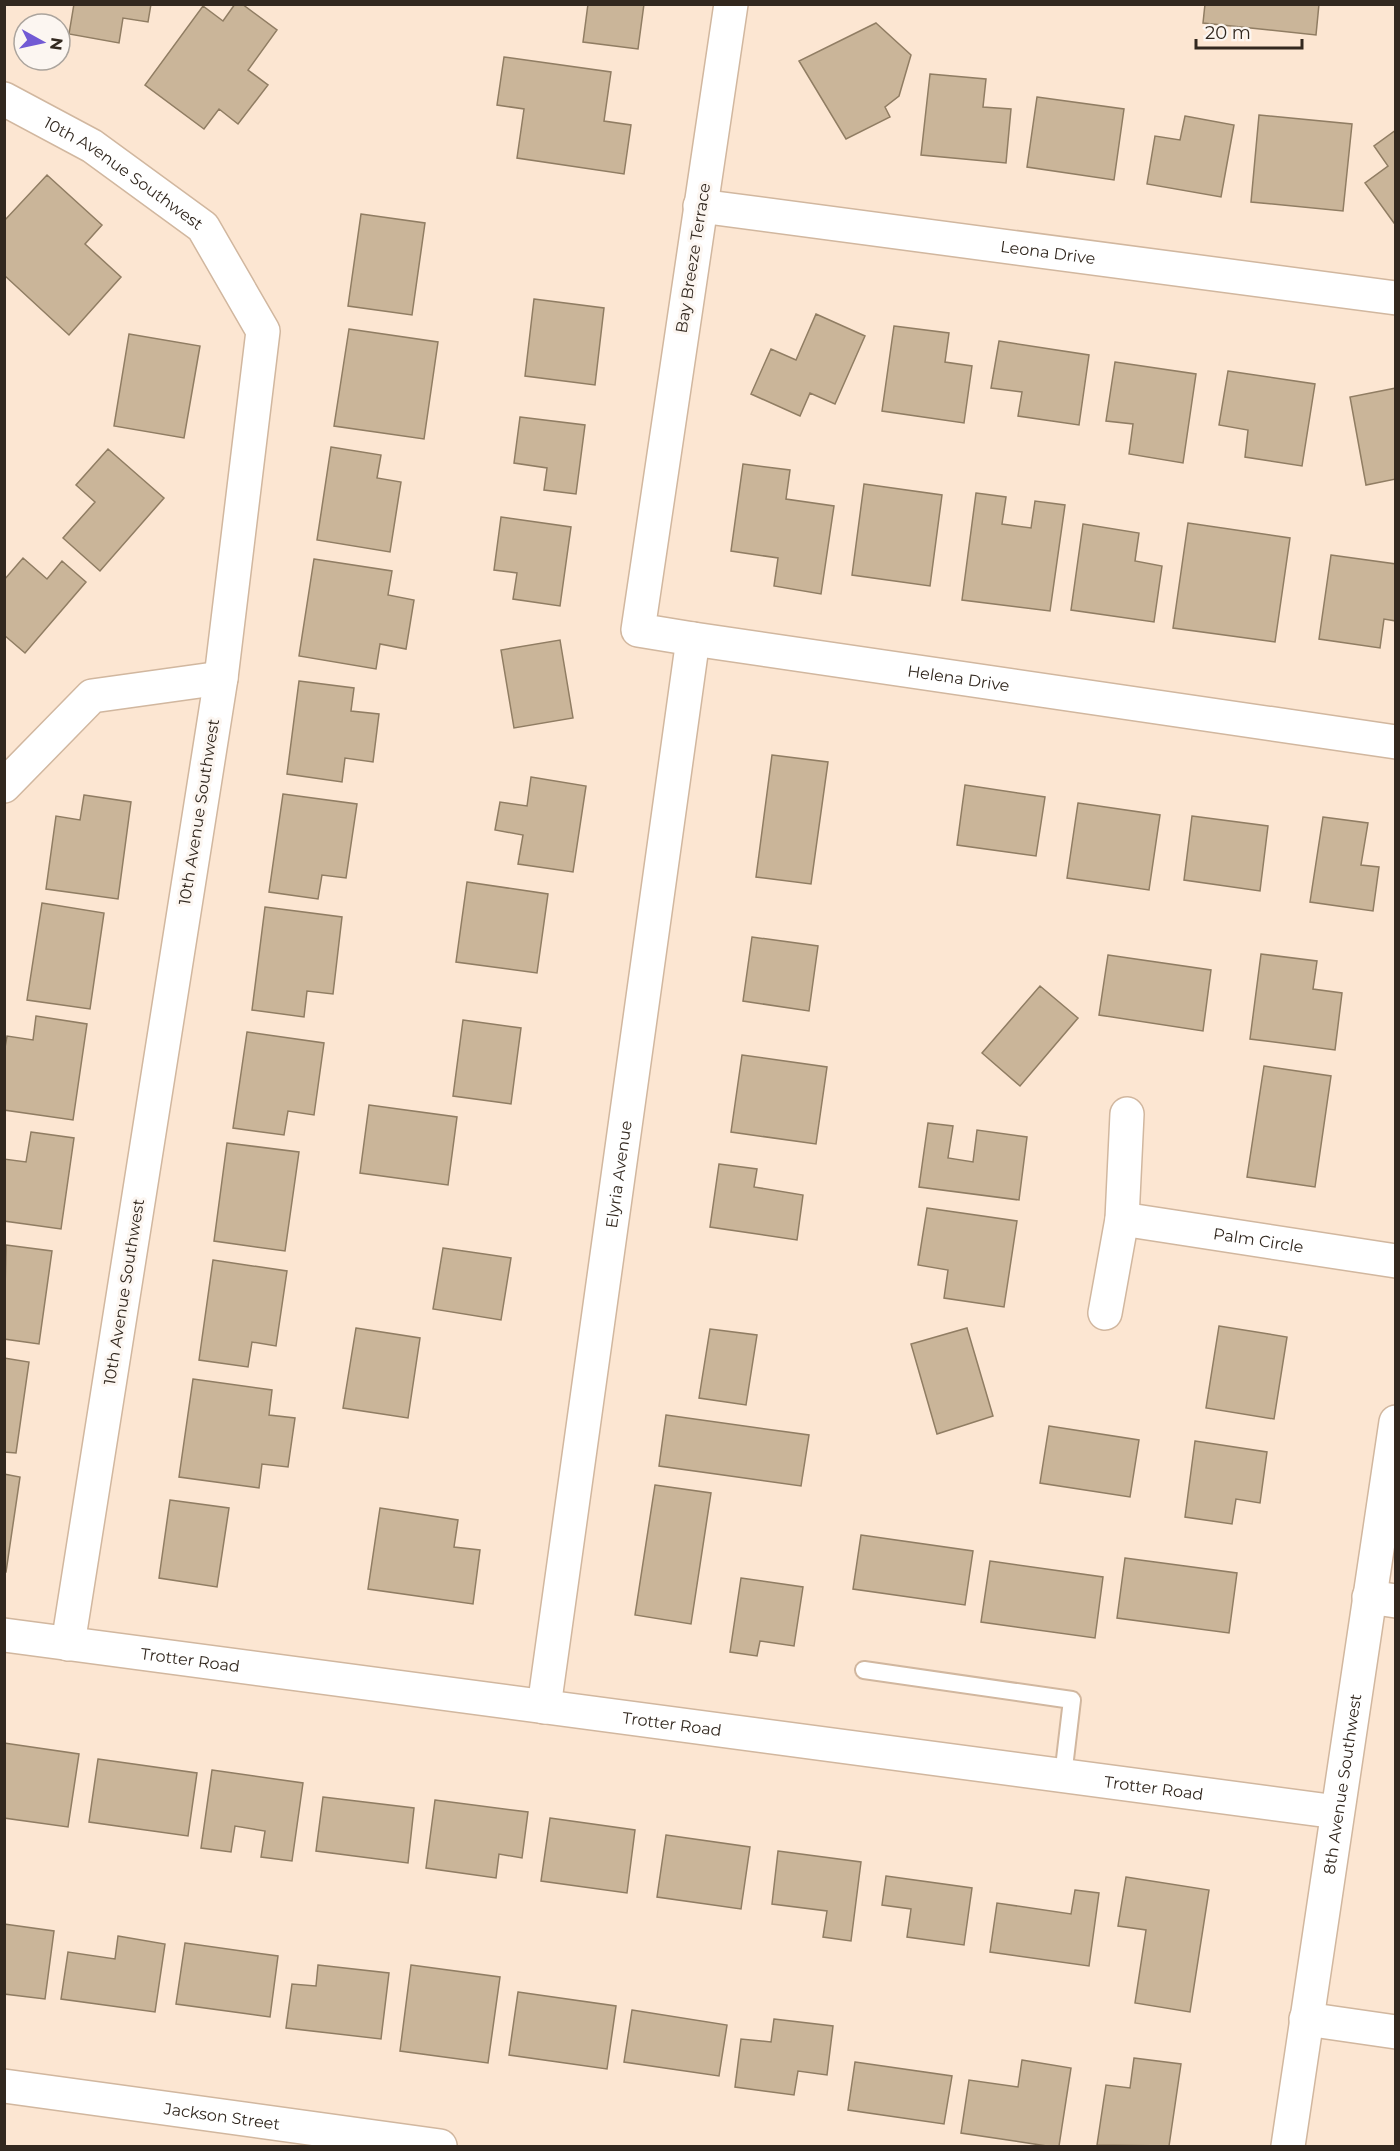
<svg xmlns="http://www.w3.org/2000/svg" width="1400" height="2151" font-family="Montserrat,sans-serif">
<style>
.building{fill:#cab599;stroke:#907d63;stroke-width:1.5}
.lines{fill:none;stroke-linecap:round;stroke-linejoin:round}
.service-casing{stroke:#d1b79f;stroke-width:20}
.minor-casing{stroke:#d1b79f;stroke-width:36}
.tertiary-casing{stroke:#d1b79f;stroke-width:36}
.service{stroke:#fff;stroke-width:16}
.minor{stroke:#fff;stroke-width:33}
.tertiary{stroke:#fff;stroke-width:33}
.labels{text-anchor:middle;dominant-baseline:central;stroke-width:6;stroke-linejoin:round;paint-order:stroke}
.street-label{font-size:16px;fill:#32281f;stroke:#fcf6f1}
</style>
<rect width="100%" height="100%" fill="#fce6d2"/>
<path class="building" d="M74 4H151L148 22 123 18 119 43 69 34Z
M235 4H242L277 30 248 70 268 85 238 124 219 109 204 129 145 85 203 6 223 21Z
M588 4H644L638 49 583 42Z
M1205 4H1319L1316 35 1203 23Z
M876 23 911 55 899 96 885 107 890 117 846 139 799 61Z
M504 57 611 72 604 121 631 125 624 174 517 158 524 109 497 105Z
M930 74 986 79 983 107 1011 109 1006 163 921 155Z
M1037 97 1124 109 1114 180 1027 167Z
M1259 115 1352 124 1343 211 1251 202Z
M1185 116 1234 125 1221 197 1147 184 1155 136 1180 140Z
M1396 130V222L1394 223 1365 183 1388 166 1374 146Z
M47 175 102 225 85 244 121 277 69 335 4 275V221Z
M361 214 425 223 412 315 348 306Z
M534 299 604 308 595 385 525 376Z
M816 314 865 336 835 404 810 393 800 416 751 394 771 349 796 360Z
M894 326 949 333 945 362 972 366 964 423 882 411Z
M349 329 438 342 424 439 334 426Z
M129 334 200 346 184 438 114 426Z
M999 341 1089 355 1079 425 1018 416 1022 392 991 388Z
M1115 362 1196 374 1183 463 1129 454 1133 424 1106 421Z
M1228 371 1315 384 1302 466 1245 457 1248 430 1219 425Z
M1396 388V479L1366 485 1350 397Z
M520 417 585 425 576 494 544 490 547 468 514 463Z
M331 447 381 455 377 478 401 482 390 552 317 540Z
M108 449 164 498 100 571 63 538 95 502 76 485Z
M743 464 790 470 786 499 834 506 821 594 774 586 778 558 731 551Z
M864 484 942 495 930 586 852 575Z
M976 493 1006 497 1002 524 1031 528 1035 501 1065 505 1050 611 962 600Z
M501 517 571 527 560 606 513 599 517 573 494 570Z
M1188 523 1290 538 1275 642 1173 628Z
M1083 524 1139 533 1135 561 1162 566 1154 622 1071 610Z
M1331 555 1396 564V621L1384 619 1380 648 1319 639Z
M23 558 47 579 62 561 86 582 25 653 4 635V580Z
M314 559 392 571 388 595 414 600 406 649 380 644 376 669 299 656Z
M560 640 573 718 514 728 501 650Z
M299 681 354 688 351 711 379 714 373 762 345 758 342 782 287 774Z
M772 755 828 762 811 884 756 877Z
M531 777 586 786 573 872 518 864 523 835 495 830 500 802 527 806Z
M965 785 1045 797 1036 856 957 845Z
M283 794 357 804 346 878 322 875 318 899 269 892Z
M84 795 131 802 118 899 46 889 56 816 80 820Z
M1078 803 1160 815 1149 890 1067 878Z
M1192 816 1268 826 1260 891 1184 880Z
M1323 817 1368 823 1361 865 1379 867 1373 911 1310 902Z
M467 882 548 894 537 973 456 962Z
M42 903 104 913 90 1009 27 1000Z
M265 907 342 917 333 994 307 991 304 1017 252 1010Z
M752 937 818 946 809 1011 743 1001Z
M1261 954 1317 961 1313 989 1342 993 1335 1050 1250 1039Z
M1108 955 1211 970 1203 1031 1099 1015Z
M1040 986 1078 1018 1020 1086 982 1053Z
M36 1016 87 1024 73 1120 4 1110V1053L7 1036 33 1040Z
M463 1020 521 1028 511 1104 453 1096Z
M247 1032 324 1043 314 1115 288 1111 284 1135 233 1128Z
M742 1055 827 1067 816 1144 731 1132Z
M1264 1066 1331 1076 1315 1187 1247 1177Z
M369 1105 457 1117 448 1185 360 1173Z
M928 1123 953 1126 948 1158 973 1162 977 1130 1027 1137 1019 1200 919 1187Z
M31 1132 74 1138 61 1229 4 1221V1159L26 1162Z
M227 1143 299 1152 285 1251 214 1241Z
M719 1164 757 1169 754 1187 803 1195 797 1240 710 1227Z
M927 1208 1017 1221 1004 1307 944 1298 948 1270 918 1265Z
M6 1245 52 1251 39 1344 4 1339Z
M443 1248 511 1258 501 1320 433 1309Z
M213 1260 287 1271 276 1346 252 1342 248 1367 199 1360Z
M1219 1326 1287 1337 1274 1419 1206 1408Z
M356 1328 420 1338 408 1418 343 1408Z
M967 1328 993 1416 937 1434 911 1344Z
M710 1329 757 1335 746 1405 699 1398Z
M4 1358 29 1362 16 1453 4 1452Z
M193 1379 272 1390 269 1415 295 1418 288 1467 262 1464 259 1488 179 1477Z
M666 1415 809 1435 801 1486 659 1466Z
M1049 1426 1139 1440 1130 1497 1040 1483Z
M1195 1441 1267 1452 1260 1503 1236 1499 1232 1524 1185 1517Z
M4 1474 20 1477 6 1572H4Z
M655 1485 711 1493 691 1624 635 1615Z
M170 1500 229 1508 217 1587 159 1578Z
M380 1508 458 1520 454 1547 480 1550 473 1604 368 1589Z
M861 1535 973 1551 965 1605 853 1589Z
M1125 1558 1237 1573 1229 1633 1117 1618Z
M990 1561 1103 1577 1095 1638 981 1622Z
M741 1578 803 1587 794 1646 760 1641 757 1656 730 1652Z
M4 1743 79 1754 68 1827 4 1818Z
M98 1759 197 1773 188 1836 89 1822Z
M212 1770 303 1783 292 1861 261 1857 265 1831 235 1826 231 1852 201 1848Z
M323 1797 414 1808 408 1863 316 1851Z
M435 1800 528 1812 522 1858 499 1854 496 1878 426 1868Z
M550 1818 635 1830 627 1893 541 1881Z
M666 1835 750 1847 741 1909 657 1897Z
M778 1851 861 1862 851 1941 823 1937 827 1911 772 1904Z
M886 1876 972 1888 964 1945 907 1937 911 1909 882 1905Z
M1126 1877 1209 1890 1190 2012 1135 2003 1146 1930 1118 1926Z
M1075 1890 1099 1893 1089 1966 990 1952 997 1903 1071 1914Z
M4 1924 54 1931 45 1999 4 1994Z
M118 1936 165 1944 155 2012 61 1999 68 1952 115 1959Z
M185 1943 278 1956 270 2017 176 2004Z
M318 1965 389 1973 381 2039 286 2028 292 1984 316 1986Z
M411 1965 500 1977 488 2063 400 2051Z
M518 1992 616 2006 607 2069 509 2055Z
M632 2010 727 2025 719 2076 624 2062Z
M774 2019 833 2026 827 2075 798 2071 794 2095 735 2087 741 2039 771 2042Z
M1134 2058 1181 2064 1169 2146 1097 2145 1106 2085 1130 2088Z
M1022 2060 1071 2068 1059 2146H1047L961 2133 969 2080 1018 2087Z
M855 2062 952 2076 944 2124 848 2110Z"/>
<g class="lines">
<g class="service-casing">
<path id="service" d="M864 1670 1072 1700 1063 1776"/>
</g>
<g class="minor-casing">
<g id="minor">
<path id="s1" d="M731 4 638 630 693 639 1396 742"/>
<path id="s2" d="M4 99 92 146 203 227 263 331 221 678 68 1644"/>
<path id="s3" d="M700 206 1396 298"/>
<path d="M4 786 92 696 221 678"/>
<path id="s4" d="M1122 1219 1396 1261"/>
<path d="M1105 1313 1122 1219 1127 1114"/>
<path d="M1369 1597 1396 1601"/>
<path id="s5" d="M4 1635 1337 1812"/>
<path id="s6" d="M544 1707 693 639"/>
<path d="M1306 2019 1396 2032"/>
<path id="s7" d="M4 2086 440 2146"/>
</g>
</g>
<g class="tertiary-casing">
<g id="tertiary">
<path id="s8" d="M1288 2146 1396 1422"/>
</g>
</g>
<use href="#service" class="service"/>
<use href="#minor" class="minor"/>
<use href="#tertiary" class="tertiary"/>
</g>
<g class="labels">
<g class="street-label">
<text stroke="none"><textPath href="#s2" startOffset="141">10th Avenue Southwest</textPath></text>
<text stroke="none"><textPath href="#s3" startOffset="351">Leona Drive</textPath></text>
<text transform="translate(693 258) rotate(-81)">Bay Breeze Terrace</text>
<text stroke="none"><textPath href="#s1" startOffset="957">Helena Drive</textPath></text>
<text transform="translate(199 812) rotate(-81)">10th Avenue Southwest</text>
<text stroke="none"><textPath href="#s6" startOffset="538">Elyria Avenue</textPath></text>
<text stroke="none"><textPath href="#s4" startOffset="138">Palm Circle</textPath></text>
<text transform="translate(124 1292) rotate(-81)">10th Avenue Southwest</text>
<text stroke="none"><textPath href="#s5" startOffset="188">Trotter Road</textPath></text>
<text stroke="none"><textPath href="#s5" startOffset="674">Trotter Road</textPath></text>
<text stroke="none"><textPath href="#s8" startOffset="366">8th Avenue Southwest</textPath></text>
<text stroke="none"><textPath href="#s5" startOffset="1160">Trotter Road</textPath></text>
<text stroke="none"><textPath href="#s7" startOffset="220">Jackson Street</textPath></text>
</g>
</g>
<rect width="1400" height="2151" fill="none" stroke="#32281f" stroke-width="12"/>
<g transform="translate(42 42) rotate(98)"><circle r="28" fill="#fcf6f1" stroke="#aba49d" stroke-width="1.5"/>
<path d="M0-4.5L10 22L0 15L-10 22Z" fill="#725ad4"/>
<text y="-9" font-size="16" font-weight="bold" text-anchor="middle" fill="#32281f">N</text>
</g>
<path d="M1196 39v9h106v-9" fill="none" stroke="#32281f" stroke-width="3"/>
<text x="1205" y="39" font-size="18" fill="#32281f" stroke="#fcf6f1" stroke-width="4.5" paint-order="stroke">20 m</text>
</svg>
